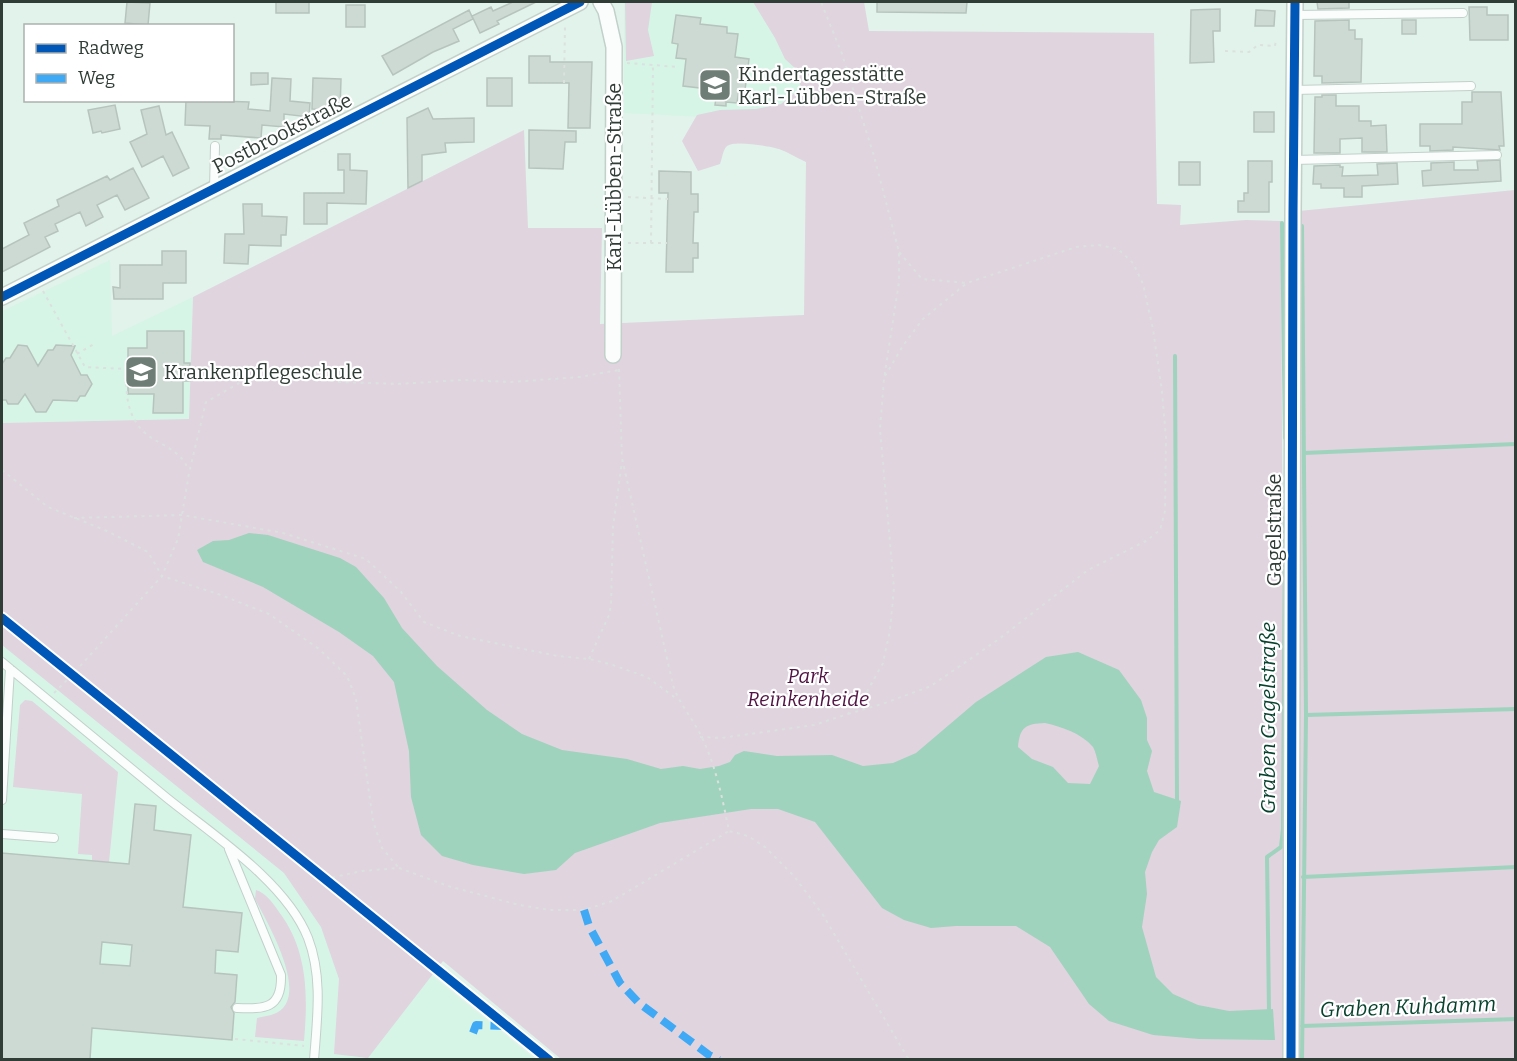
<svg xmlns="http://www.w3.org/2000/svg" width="1517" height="1061" font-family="Bitter,serif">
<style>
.built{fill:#d6f5e7}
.green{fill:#e0d4de}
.water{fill:#9fd3bd;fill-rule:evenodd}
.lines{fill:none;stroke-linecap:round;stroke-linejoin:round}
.stream{stroke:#9fd3bd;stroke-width:4}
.building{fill:#ccdad3;stroke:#b7c4be;stroke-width:1.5;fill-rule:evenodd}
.service-casing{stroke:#c2d0ca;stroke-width:10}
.minor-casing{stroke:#c2d0ca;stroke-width:18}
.path{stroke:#dbe1de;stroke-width:2;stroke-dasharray:3 4.5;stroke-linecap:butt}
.service{stroke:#fafdfc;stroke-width:8}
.minor{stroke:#fafdfc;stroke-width:15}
.quiet{stroke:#3fa9f5;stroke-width:8;stroke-dasharray:15 8;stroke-linecap:butt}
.cycleway-casing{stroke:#fff;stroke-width:13}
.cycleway{stroke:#0057b8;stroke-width:9}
.labels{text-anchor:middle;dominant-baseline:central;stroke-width:4.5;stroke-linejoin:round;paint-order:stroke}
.poi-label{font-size:20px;fill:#303d37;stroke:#fff;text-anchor:start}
.street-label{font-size:20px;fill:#303d37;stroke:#fff}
.park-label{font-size:20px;font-style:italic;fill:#511343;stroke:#fff}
.water-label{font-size:21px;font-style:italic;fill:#08422f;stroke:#fff}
</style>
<rect width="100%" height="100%" fill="#e1f3eb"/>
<path class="built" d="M624 2H778L806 57 805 122 624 113Z
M110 260 112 336 193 297 189 419 2 423V311Z
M2 629 535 1059H2Z"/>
<path class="green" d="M625 2H652L648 30 654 56 626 61Z
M753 2H864L869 31 1154 33 1157 204 1181 205 1180 225 1246 220 1281 221 1285 1059H561L443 961 368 1058 334 1054 339 979 321 927 284 873 2 645V423L189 419 193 297 524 130 528 228H602L600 324 804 315 806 162C797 158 788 152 779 149 770 146 734 140 727 146 723 149 722 159 720 164L698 171 682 141 697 115 720 110 756 109 781 104 801 88 796 69 785 59 775 38Z
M1515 190V1059L1296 1060 1299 211Z
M25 700 32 701 118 772 109 862 92 861V855L78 854 82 794 13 787 20 705Z
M256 890C266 893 273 903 279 912 308 950 308 996 304 1041L255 1037 257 1018C266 1016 277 1015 283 1008 304 985 267 922 255 899Z"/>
<path class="water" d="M249 533 268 535 340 558 356 567 384 598 402 628 437 666 487 710 522 734 562 750 627 759 661 769 683 766 700 769 719 766 730 762 735 755 744 751 777 756 832 755 863 766 893 763 916 753 976 702 1046 657 1078 652 1119 670 1141 700 1147 718V740L1152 751 1147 771 1154 792 1181 801 1177 827 1159 840 1152 852 1145 872 1147 894 1142 927 1156 977 1173 994 1198 1005 1229 1011 1273 1009 1275 1040 1199 1039 1153 1035 1109 1021 1089 1004 1050 947 1016 926H956L931 928 904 920 882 908 815 822 778 809H751L660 823 575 853 556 870 524 874 473 865 442 856 421 835 411 797 409 751 394 682 373 656 339 632 263 587 203 562 197 550 213 541 229 540ZM1045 723C1062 727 1081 733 1093 747 1096 752 1097 760 1099 766L1090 784 1068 783 1053 767 1032 759 1018 747C1020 727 1025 724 1045 723Z"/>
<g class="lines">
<path class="stream" d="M1282 223 1285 438
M1175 356 1177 800
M1304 453 1516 444
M1306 715 1516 709
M1303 877 1516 867
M1269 1012 1267 857 1281 847 1283 829 1285 514
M1302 1026 1516 1019
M1302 1060 1306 715 1302 226"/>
</g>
<path class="building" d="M127 2 150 3 148 25 125 23Z
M276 2H309V13H276Z
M513 2H536L497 21 499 24 480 33 472 16 491 7 493 11Z
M877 2H967L966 13 877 12Z
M1317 2H1349V8L1318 9Z
M346 5H365V27H346Z
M1469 7H1487V15H1508V40H1470Z
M1220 9V31H1213L1214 62 1190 63 1191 10Z
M469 10 473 19 453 29 459 41 433 52 393 75 382 56Z
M1256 10 1275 11 1274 26H1255Z
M676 15 701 18 700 24 727 27V33L738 34 735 57 749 59 745 90H739L737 103 726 102V106L715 105 717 90 683 86 686 59 676 58 678 44 672 43Z
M1349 20V30H1355V39H1362L1361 82 1322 83V76H1314L1315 21Z
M1402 20H1416V34H1402Z
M529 56H550V62H592L590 128H568L569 83H529Z
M251 73H268V84L251 85Z
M272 78 291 79 290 101 310 103 309 117 284 114V127L262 125 261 138 221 135V139H209L210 126 185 125 186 100 249 102 248 109 270 111Z
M313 78 341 79 340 110 312 109Z
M487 78H512V106H487Z
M1472 92H1501L1504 146H1499L1500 150 1453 147V150L1430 151V146H1420V124H1462V102H1472Z
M1322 95H1336V106H1359V121H1371V126L1386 125 1387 152H1362V138L1340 139V153H1314L1315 97H1322Z
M115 105 120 129 102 133 101 131 93 133 88 110Z
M159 106 166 135 172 132 189 168 173 176 163 156 142 167 130 142 147 134 141 110Z
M428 108 433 119 474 118V142L445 143 446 152 422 155V181L408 188 407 118Z
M1254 112H1274V132H1254Z
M529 130 576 131V142H565L563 169 529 168Z
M338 154H350V170L367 171 366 204 327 203V224H304V193H344V170H338Z
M1500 160 1501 181 1423 186 1422 171 1431 170V163L1454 162V170H1478L1477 161Z
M1248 161H1272V182H1269V212H1238V201H1244V193H1248Z
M1179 162H1200V185H1179Z
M1397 163 1398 184 1362 186V197H1344V188H1321V184H1313L1314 166 1340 165V167H1343L1342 176 1378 175 1377 164Z
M133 168 149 198 125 210 117 195 97 205 103 217 86 226 80 212 55 224 58 231 45 237 50 247 2 272V249L29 235 24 223 59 206 57 200 107 176 110 180Z
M659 171 691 172V194H698V212H694L693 243H698V258H693V272H666L668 193H659Z
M243 204H262V216L287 217 286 235H281V246L249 245 248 264 224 263 225 234H244Z
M162 251H186V283H163V299H114L113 287 120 288V265H162Z
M147 331H184V363H190V381H183V413H153L154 394H128V348H147Z
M18 345 27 346 38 366 48 350H53L56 345 75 346 71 355 81 375H87L92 384 85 396H80L77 401 53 400 46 412H36L25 394 18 404H8L6 400H2V364L6 358H10Z
M135 804 156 806 154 830 191 835 183 907 242 913 238 952 216 950 215 973 237 975 235 1002 231 1007 234 1013 232 1040 92 1028 90 1059H2V853L129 864ZM102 942 132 945 130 966 100 964Z"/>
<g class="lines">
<g class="service-casing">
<path id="service" d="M1295 15 1463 13
M1294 90 1471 86
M1294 160 1497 155
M214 189 215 146
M2 662C57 707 112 752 167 798 213 835 286 882 308 938 323 977 317 1019 314 1060
M2 800 10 669
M2 834 54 838
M229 849 281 975C282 1009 265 1009 237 1008"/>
</g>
<g class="minor-casing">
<path id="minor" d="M601 2 606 11 614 47 613 355
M2 297 580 2
M1291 1060 1293 212 1295 2"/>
</g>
<path class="path" d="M1225 51 1249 52 1258 45 1275 46 1276 39
M627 63 678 67
M564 83 565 27
M628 197 668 199
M628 243H667
M651 243 653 65
M43 291 85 367 126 369C126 391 126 414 143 431 157 445 182 449 188 470
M77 354 94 344
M619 369 622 458 673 685C678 701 687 711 695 725 714 756 722 796 729 831L748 836 765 847 794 876 823 915 909 1060
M885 376 904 344 923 319 967 283
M2 470 48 507 107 531 148 552 162 576 221 595 269 614 319 649 347 676 356 699 373 821 382 848 399 868
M74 518 182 515 283 533 366 559 401 592 424 622 460 636 558 656 589 659 610 664 647 677 677 699
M589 659 609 615 611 605 613 527 622 461
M54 693 72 675 162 576 178 539 189 473 206 402 257 373H283L338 382 398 384 463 380 511 382 579 377 619 370
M848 714 885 703 931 686 999 639 1088 570 1146 541 1160 530 1165 511 1166 438 1162 392 1153 329 1143 284 1133 263 1118 249 1099 245 1076 247 967 283 922 279 899 252
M700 737 721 738 814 725 848 714 864 697 883 663 890 630 894 588 880 429 884 379 899 282V252L874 156 842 54 821 2
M325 879 362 871 399 868 448 886 519 905 550 910H584L612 901 729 831
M235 1039 304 1046"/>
<use href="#service" class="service"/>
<use href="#minor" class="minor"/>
<path class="quiet" d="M584 910 589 926 620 983 639 1003 709 1055 719 1060
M473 1033 476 1025 505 1026"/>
<g class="cycleway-casing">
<path id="cycleway" d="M2 297 580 2
M2 618 549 1060
M1291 1060 1293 212 1295 2"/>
</g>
<use href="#cycleway" class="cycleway"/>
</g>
<defs>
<g id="school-square" transform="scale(1.725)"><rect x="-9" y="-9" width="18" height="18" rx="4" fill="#6e7d76" stroke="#fff"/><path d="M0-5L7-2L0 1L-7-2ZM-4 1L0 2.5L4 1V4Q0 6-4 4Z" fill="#fff"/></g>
<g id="university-square" transform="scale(1.725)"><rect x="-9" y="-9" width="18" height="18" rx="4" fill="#6e7d76" stroke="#fff"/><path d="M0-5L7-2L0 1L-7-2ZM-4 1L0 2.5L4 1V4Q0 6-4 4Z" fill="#fff"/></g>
</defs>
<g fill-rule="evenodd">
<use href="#school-square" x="715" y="85"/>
<use href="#university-square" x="141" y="372"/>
</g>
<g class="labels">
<g class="poi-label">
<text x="738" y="74">Kindertagesstätte<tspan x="738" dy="23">Karl-Lübben-Straße</tspan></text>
<text x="164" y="372">Krankenpflegeschule</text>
</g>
<g class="street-label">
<text transform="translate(282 133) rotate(-27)">Postbrookstraße</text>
<text transform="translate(614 177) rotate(-90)">Karl-Lübben-Straße</text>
<text transform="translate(1274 530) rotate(-90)">Gagelstraße</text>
</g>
<g class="park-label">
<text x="808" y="676">Park<tspan x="808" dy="23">Reinkenheide</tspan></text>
</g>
<g class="water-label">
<text transform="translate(1268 718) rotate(-90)">Graben Gagelstraße</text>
<text transform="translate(1408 1007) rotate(-2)">Graben Kuhdamm</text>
</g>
</g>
<rect width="1517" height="1061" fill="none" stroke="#303d37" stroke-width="6"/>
<rect x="24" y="24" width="210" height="78" fill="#ffffff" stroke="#acb1af" stroke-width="1.5"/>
<rect x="36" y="44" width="30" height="9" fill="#0057b8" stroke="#acb1af" stroke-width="1.5"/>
<text x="78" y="54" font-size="18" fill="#303d37">Radweg</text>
<rect x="36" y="74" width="30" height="9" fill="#3fa9f5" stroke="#acb1af" stroke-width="1.5"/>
<text x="78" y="84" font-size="18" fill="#303d37">Weg</text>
</svg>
